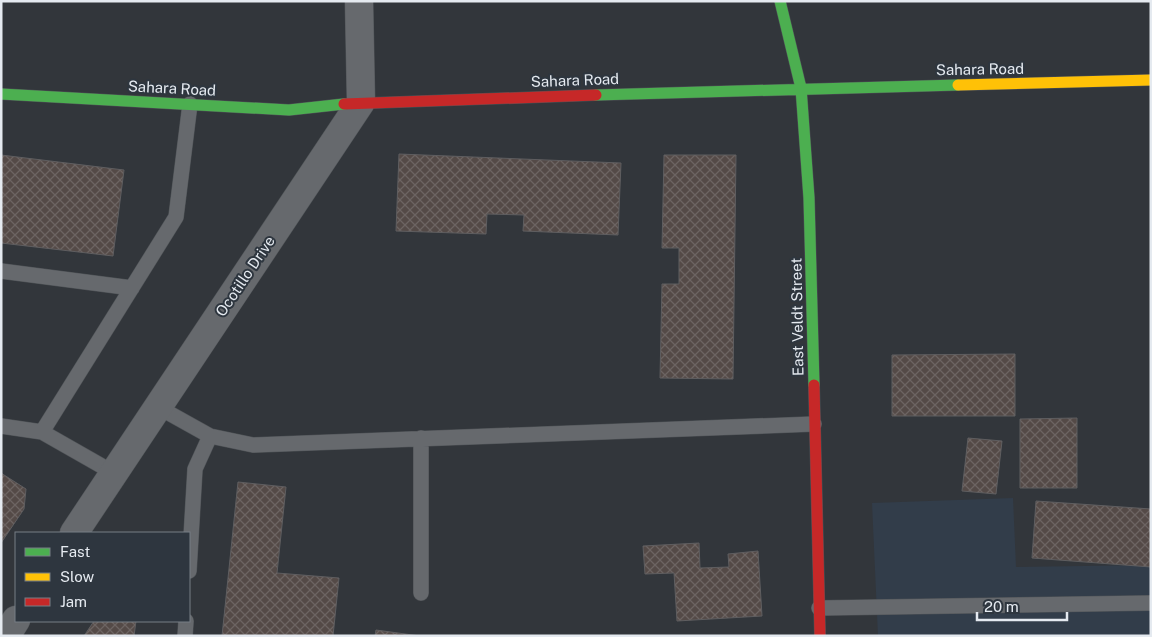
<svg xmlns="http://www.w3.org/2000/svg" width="1152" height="637" font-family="'Public Sans',sans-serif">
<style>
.built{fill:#323d4a}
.building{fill:url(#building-cross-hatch);stroke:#5f5e60}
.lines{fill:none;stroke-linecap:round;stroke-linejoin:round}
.lane-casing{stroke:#4f5357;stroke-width:16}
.street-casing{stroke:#4f5357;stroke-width:29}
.fast-casing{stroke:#4f5357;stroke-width:12}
.slow-casing{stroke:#4f5357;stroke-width:12}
.jam-casing{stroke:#4f5357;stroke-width:12}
.lane{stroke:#66696d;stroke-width:15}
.street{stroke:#66696d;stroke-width:28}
.fast{stroke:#4caf50;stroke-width:11}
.slow{stroke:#ffc107;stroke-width:11}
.jam{stroke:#c62828;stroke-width:11}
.labels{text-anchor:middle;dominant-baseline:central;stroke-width:4;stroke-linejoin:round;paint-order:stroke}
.street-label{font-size:15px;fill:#e5eaf0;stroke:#2e363f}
</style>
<defs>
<pattern id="building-cross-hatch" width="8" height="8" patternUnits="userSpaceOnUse" patternTransform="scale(1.25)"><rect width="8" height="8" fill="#544a47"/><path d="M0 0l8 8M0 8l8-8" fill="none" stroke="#6c6462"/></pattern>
</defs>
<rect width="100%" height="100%" fill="#32363b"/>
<path class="built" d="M1013 498 1016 567 1151 565V636H878L872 503Z"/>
<path class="building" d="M399 154 621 163 618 235 523 231 524 215 487 214 486 234 396 231Z
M1 155 124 170 113 256 1 243Z
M664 155H736L733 379 660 378 662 284H679V248H662Z
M1015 354V416H892V355Z
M1077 418V488H1020V419Z
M968 438 1002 441 996 494 962 491Z
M1 473 26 489 24 509 1 543Z
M238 482 286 487 277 573 339 578 333 636H222Z
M1036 501 1151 509V567L1032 558Z
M699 543 700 568 729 567 728 554 758 551 762 616 677 621 674 573 645 574 643 546Z
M94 621H136L134 636H84Z
M376 630 420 636H375Z"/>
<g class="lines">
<g class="lane-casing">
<path id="lane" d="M1 271 132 288
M158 407 210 436 253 445 814 424
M1 426 42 432 176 217 190 104
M42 432 114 473
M189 571 195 469 210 436
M421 593V438
M819 608 1151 603
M185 636 186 621"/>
</g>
<g class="street-casing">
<path id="street" d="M74 533 361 102 359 1
M6 636 16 620"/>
</g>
<g class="fast-casing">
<path id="fast" d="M780 1 801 88 809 198 814 385
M1 94 289 110 344 104
M596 95 958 85"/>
</g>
<g class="slow-casing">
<path id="slow" d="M958 85 1151 80"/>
</g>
<g class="jam-casing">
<path id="jam" d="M344 104 596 95
M814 385 820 636"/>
</g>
<use href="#lane" class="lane"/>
<use href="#street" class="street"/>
<use href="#fast" class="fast"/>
<use href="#slow" class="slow"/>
<use href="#jam" class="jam"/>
</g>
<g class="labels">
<g class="street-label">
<text transform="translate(980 69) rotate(-1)">Sahara Road</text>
<text transform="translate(575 80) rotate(-2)">Sahara Road</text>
<text transform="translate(172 88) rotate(3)">Sahara Road</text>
<text transform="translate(245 276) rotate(-56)">Ocotillo Drive</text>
<text transform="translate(797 317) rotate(-91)">East Veldt Street</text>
</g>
</g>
<rect width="1152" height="637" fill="none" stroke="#e5eaf0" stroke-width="5"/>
<rect x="15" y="532" width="175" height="90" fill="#2e363f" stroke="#777e86"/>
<rect x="25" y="548" width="25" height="8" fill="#4caf50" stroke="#777e86"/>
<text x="60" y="557" font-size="15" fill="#e5eaf0">Fast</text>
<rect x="25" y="573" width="25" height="8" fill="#ffc107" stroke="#777e86"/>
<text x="60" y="582" font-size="15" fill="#e5eaf0">Slow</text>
<rect x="25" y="598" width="25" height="8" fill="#c62828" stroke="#777e86"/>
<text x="60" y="607" font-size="15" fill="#e5eaf0">Jam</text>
<path d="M977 612v8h90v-8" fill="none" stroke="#e5eaf0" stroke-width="2.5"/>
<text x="984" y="612" font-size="15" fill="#e5eaf0" stroke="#2e363f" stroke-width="4" paint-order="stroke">20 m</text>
</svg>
